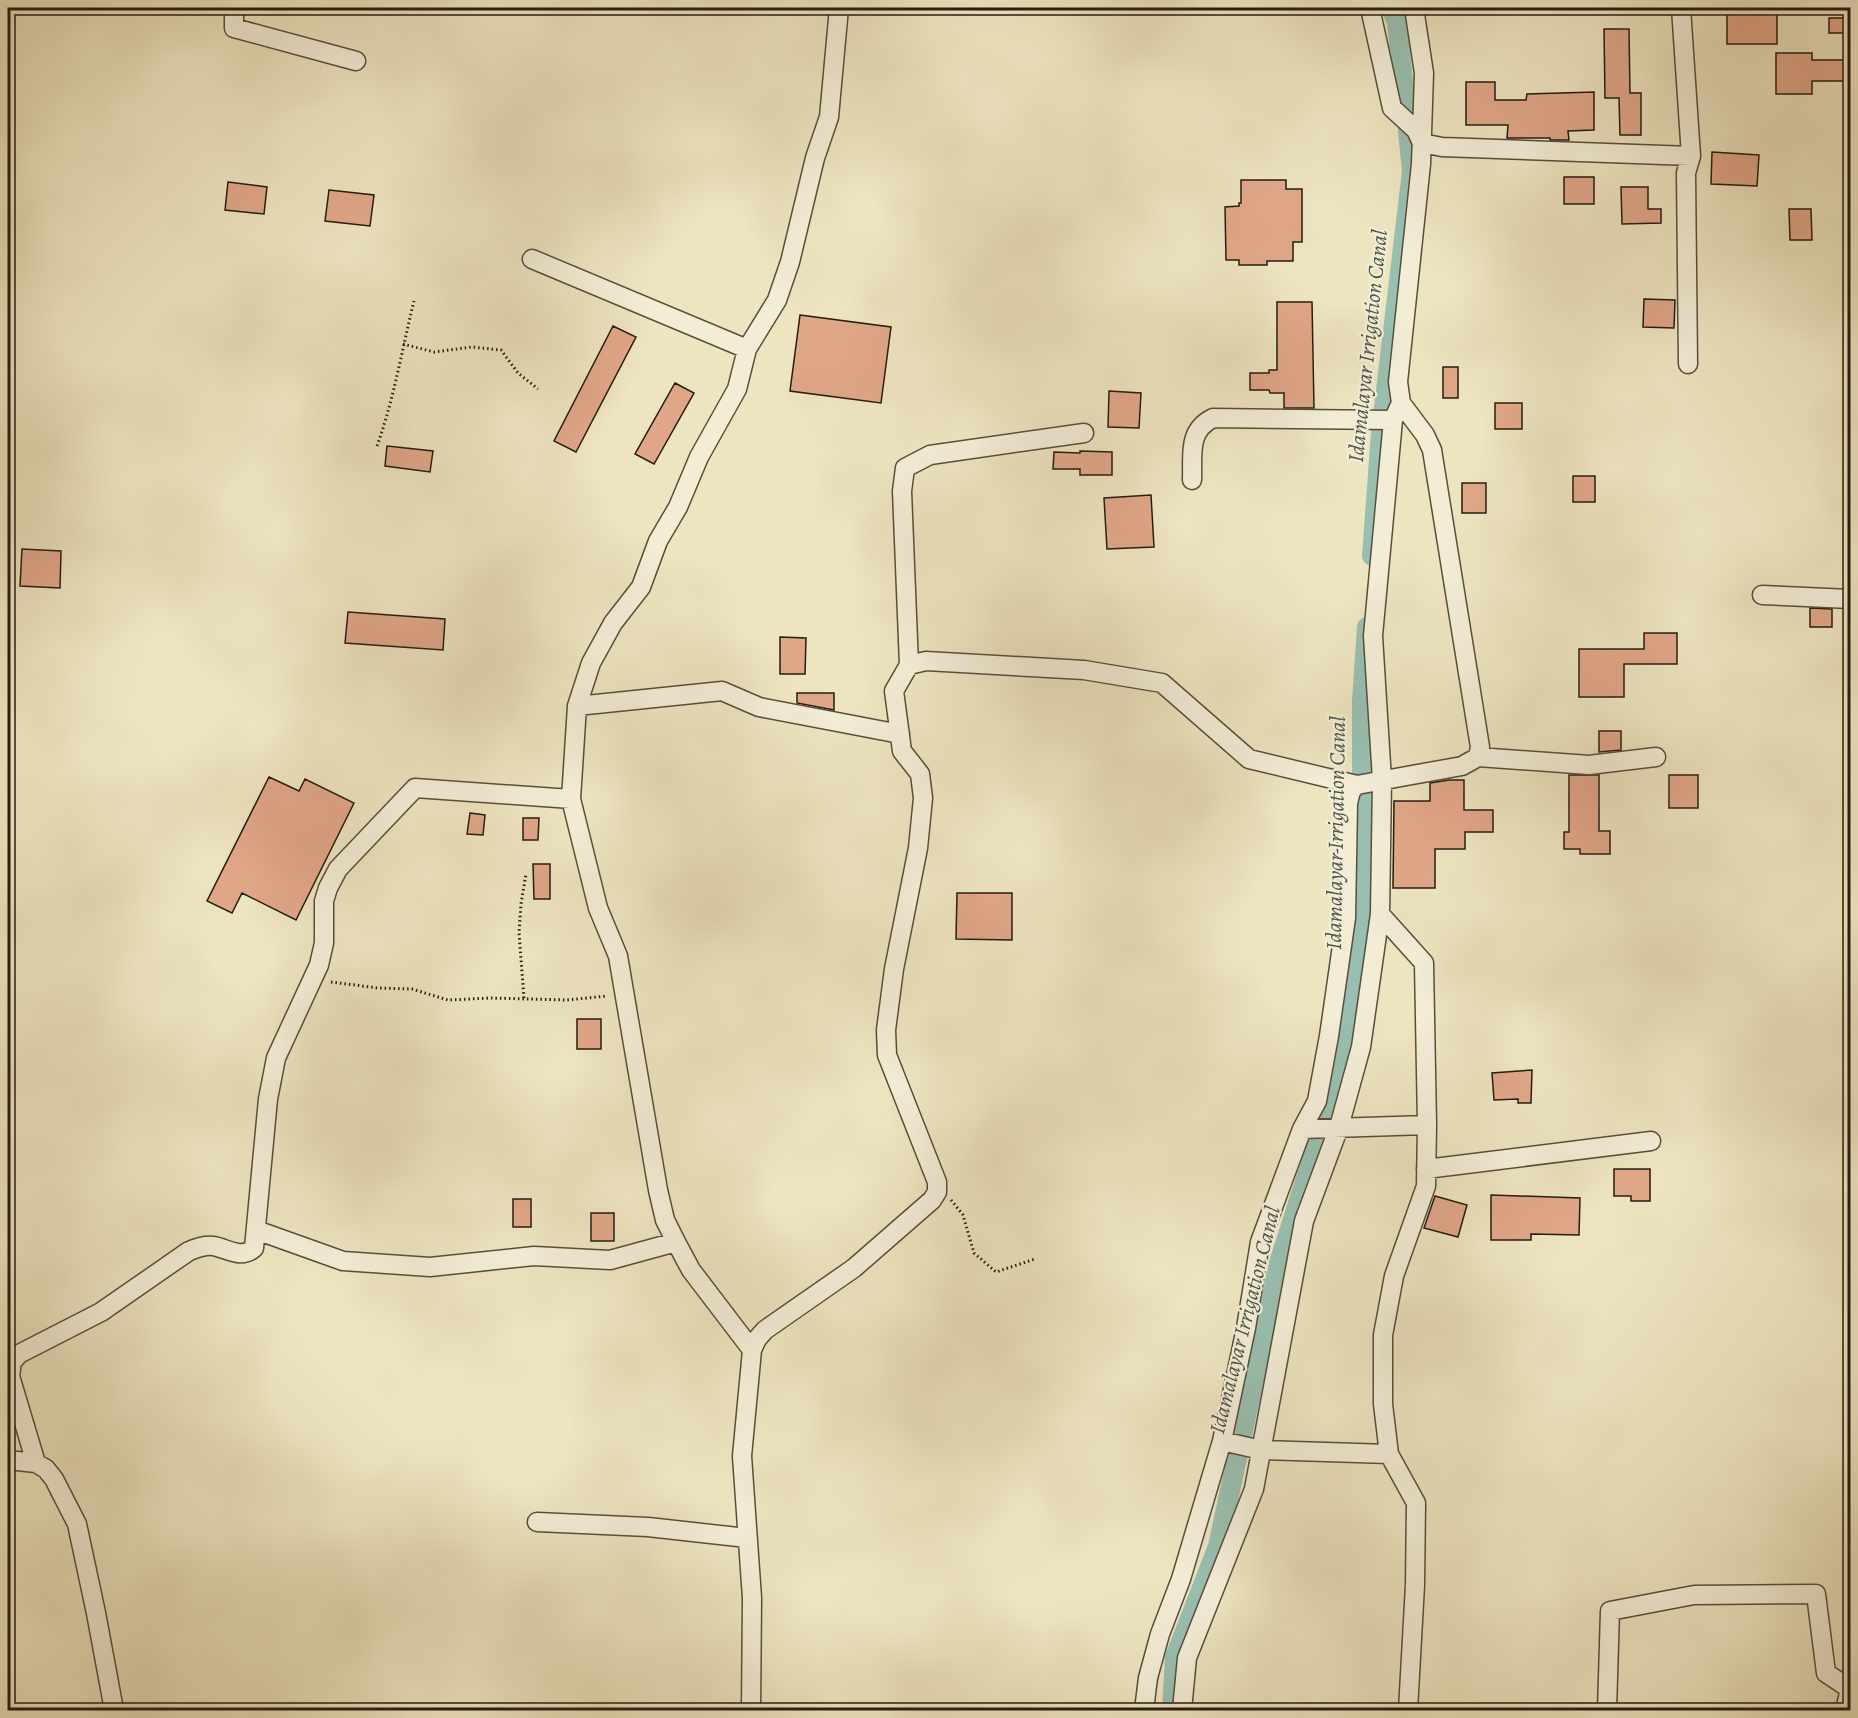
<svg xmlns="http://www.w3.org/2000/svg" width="1858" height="1718" font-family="Alegreya,serif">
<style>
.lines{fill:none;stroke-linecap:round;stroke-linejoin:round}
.canal{stroke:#99bfb0;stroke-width:20}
.building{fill:#e0a688;stroke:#251c10;stroke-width:1.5}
.minor-casing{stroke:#574e3c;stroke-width:21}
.path{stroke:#251c10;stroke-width:3;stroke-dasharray:1.5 3;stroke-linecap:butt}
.minor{stroke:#f3edd6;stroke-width:18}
.labels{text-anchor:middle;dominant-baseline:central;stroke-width:4.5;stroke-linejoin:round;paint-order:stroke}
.water-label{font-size:22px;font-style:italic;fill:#4e5548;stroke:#f3edd6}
</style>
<rect width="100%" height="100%" fill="#ede4c0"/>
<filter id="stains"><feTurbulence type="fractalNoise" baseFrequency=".00333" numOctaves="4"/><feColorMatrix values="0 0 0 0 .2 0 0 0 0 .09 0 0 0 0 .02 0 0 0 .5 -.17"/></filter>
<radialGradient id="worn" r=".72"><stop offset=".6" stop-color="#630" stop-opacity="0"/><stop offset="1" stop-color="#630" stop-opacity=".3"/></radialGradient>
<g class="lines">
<path class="canal" d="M1372 556 1381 433 1412 171 1397 22 1391 8
M1172 1710 1175 1657 1218 1546 1279 1263 1330 1103 1362 944V701L1367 627"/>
</g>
<path class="building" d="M1727 14H1777V44H1727Z
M1829 18H1851V33H1829Z
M1604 29H1629L1630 93H1641V135H1620L1619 98H1605Z
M1776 53H1812V60H1851V81H1812V94H1776Z
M1466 82H1495V100H1526L1527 94 1594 92V130L1568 131 1569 140H1550V138H1507L1508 125H1466Z
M1712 152 1759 155 1757 186 1711 184Z
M1564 177H1594V204H1564Z
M1241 180H1286V189H1302V242H1293V261H1267V265H1239V260H1226L1225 207 1239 206V203H1241Z
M228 182 267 187 264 214 225 210Z
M1621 187H1648V209H1661V223L1622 224Z
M329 190 374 195 370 226 325 221Z
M1789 209H1811L1812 240H1790Z
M1644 299 1675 300 1674 328 1643 327Z
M1277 302H1312L1314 408H1284V393H1270L1269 390H1250V373H1269V370H1277Z
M800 315 891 327 881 403 790 391Z
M613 326 636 337 576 452 554 441Z
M1443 367H1458V398H1443Z
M675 383 694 393 654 464 635 454Z
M1109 391 1141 393 1139 428 1108 427Z
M1495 403H1522V429H1495Z
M387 446 433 451 430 472 385 466Z
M1080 451 1112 452V475H1080V469H1053L1054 452 1080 453Z
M1573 476H1595V502H1573Z
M1462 483H1486V513H1462Z
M1151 495 1154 547 1107 549 1104 498Z
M22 549 61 551 60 588 20 586Z
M1810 608 1832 609V627H1810Z
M348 612 445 619 443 650 345 643Z
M1644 633H1677V664H1624V697H1579V649H1644Z
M780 637 806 638 805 674H780Z
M797 693H834V710L797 703Z
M1599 731H1621V750L1599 752Z
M1569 775H1599V831H1610V854H1580V849H1564V832H1569Z
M1669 775H1698V808H1669Z
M269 777 299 791 305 779 354 803 296 920 242 893 232 913 207 901Z
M1449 780H1464V810H1493V832H1465V849H1435V888H1393L1394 801H1430V783Z
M470 813 485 815 483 835 467 834Z
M523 818H539L538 840H523Z
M533 864H550V899H534Z
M957 893H1012V940L956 939Z
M577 1019H601V1049H577Z
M1532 1070 1531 1103H1518V1099L1494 1100 1492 1073Z
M1614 1169H1650V1201H1631V1196H1614Z
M1491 1195 1580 1198 1579 1235 1531 1234V1240H1491Z
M1435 1196 1467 1205 1458 1237 1424 1228Z
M513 1199H531V1227H513Z
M591 1213H614V1241H591Z"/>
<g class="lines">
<g class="minor-casing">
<path id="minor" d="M234 8V28L356 61
M1370 8 1392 108 1416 130 1422 143 1442 147 1691 156
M1681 8 1691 156 1686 173 1688 364
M532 259 747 349
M1192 480C1193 455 1187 431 1213 418L1393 420
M1762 595 1850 599
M909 665 926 661 1084 670 1162 683 1249 759 1357 785 1462 766 1478 757 1480 747 1432 450 1425 435 1401 403
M577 706 722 691 759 707 900 734
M1478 757 1589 765 1656 757
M1380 914 1424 963 1427 1125
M1302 1129 1427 1125 1426 1186 1394 1276 1383 1335V1404L1389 1454 1416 1503 1415 1585 1408 1710
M1426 1169 1651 1141
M256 1230 343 1261 430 1267 534 1256 610 1260 676 1242 691 1270 752 1350
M676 1242 665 1220 658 1190 618 956 598 908 571 799 577 706 591 663 613 623 641 587 658 541 678 507 699 457 737 389 747 349 777 300 790 262 815 158 829 117 839 8
M1222 1441 1261 1450 1389 1454
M8 1460 36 1463 46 1469 54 1479 77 1524 96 1613 114 1710
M36 1463 10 1376 12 1362 19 1354 101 1312 189 1251C197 1248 204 1245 213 1246 227 1248 241 1260 254 1248L268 1099 276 1058 319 965 324 943V901L328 888 338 869 415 788 571 799
M537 1522 648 1527 747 1538
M751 1710 752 1598 742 1456 752 1350 757 1339 765 1330 854 1268 932 1200 937 1192V1182L887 1055 886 1030 894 969 918 848 923 798 920 774 902 751 894 691 909 665 902 491 905 468 930 455 1084 433
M1144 1710 1148 1678 1160 1634 1181 1579 1222 1441 1246 1328 1260 1242 1302 1129 1317 1101 1329 1036 1346 918 1348 803 1351 791 1357 785
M1182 1710 1187 1658 1254 1489 1304 1221 1339 1127 1361 1047 1380 914 1382 780 1373 636 1393 420 1401 403 1398 382 1421 164 1424 73 1414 8
M1607 1710 1610 1611 1694 1595 1816 1594 1826 1673 1850 1689
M1845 1710 1850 1689"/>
</g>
<path class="path" d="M403 344 434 352 472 347 501 350 518 373 538 389
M377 446C394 399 402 349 414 301
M331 982 378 988 412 989 448 1000 490 998 567 1000 607 996
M524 998 519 933 521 904 526 874
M951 1200 963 1215 974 1253 996 1272 1035 1259"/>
<use href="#minor" class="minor"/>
</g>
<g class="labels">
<g class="water-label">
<text transform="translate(1368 346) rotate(-84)">Idamalayar Irrigation Canal</text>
<text transform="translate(1336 833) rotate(-89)">Idamalayar Irrigation Canal</text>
<text transform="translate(1245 1320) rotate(-76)">Idamalayar Irrigation Canal</text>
</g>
</g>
<rect width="1858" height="1718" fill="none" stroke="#ede4c0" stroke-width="30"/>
<rect x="9" y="9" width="1840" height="1700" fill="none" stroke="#251c10" stroke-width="3"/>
<rect x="15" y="15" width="1828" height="1688" fill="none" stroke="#251c10" stroke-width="1.5"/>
<rect width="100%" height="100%" filter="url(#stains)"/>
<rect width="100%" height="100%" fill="url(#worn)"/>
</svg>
